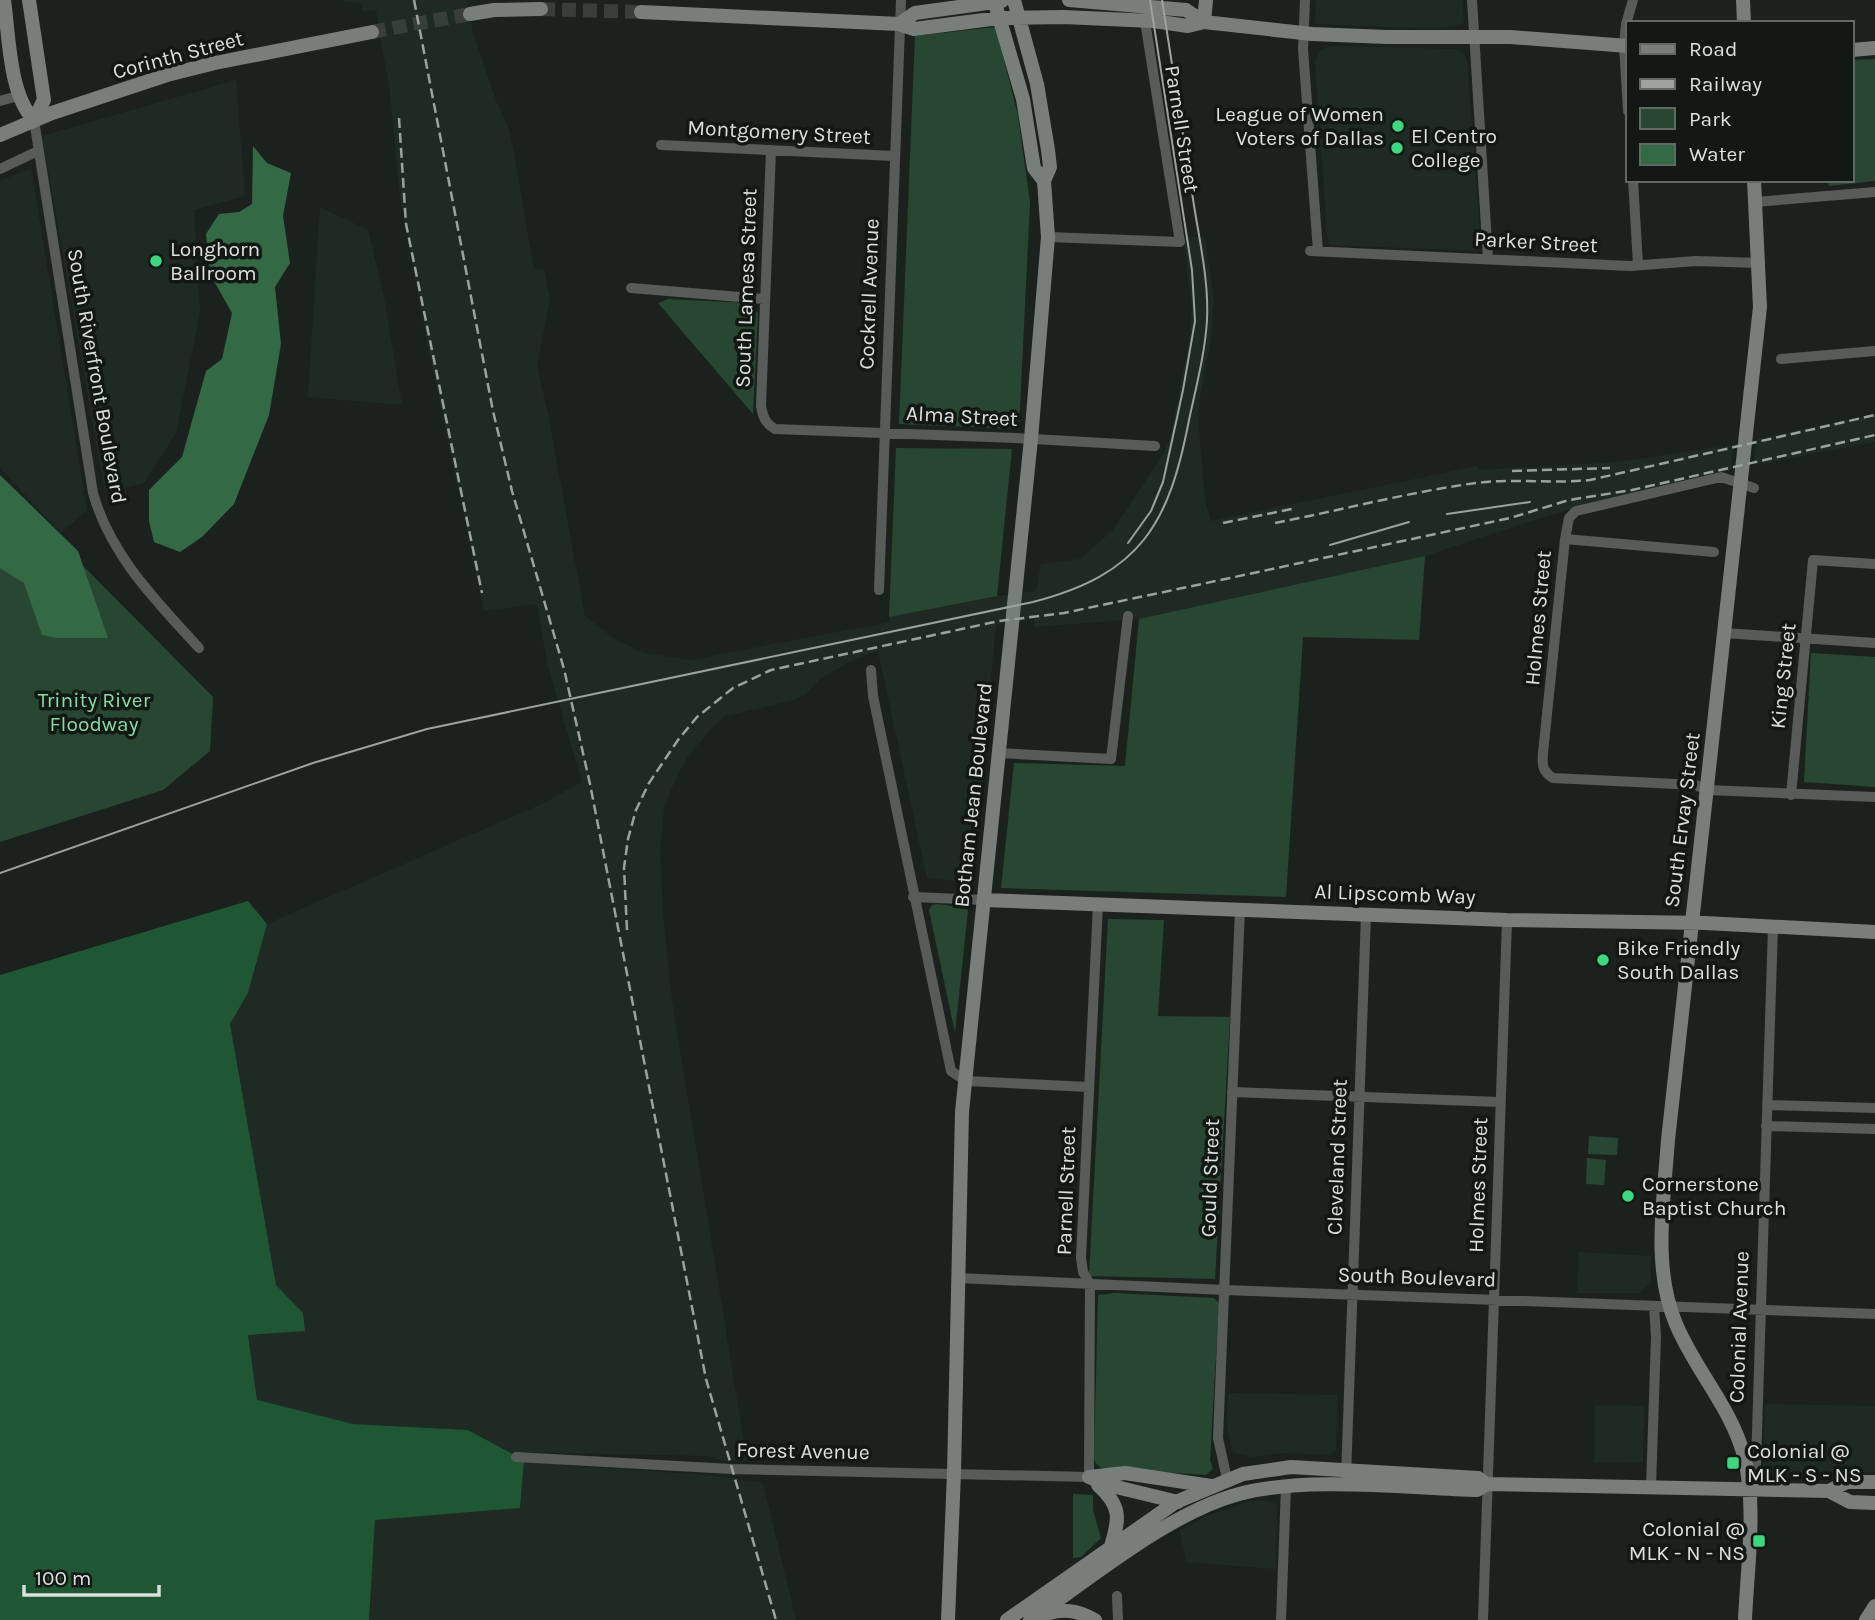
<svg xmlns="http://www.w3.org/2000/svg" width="1875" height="1620" font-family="Karla,sans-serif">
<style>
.built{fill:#1f2b22}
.green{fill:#284732}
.forest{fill:#1f5734}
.water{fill:#336945}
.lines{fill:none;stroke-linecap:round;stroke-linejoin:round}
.secondary-tunnel{stroke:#383e3a;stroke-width:14;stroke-dasharray:14 7;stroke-linecap:butt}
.street{stroke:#585c59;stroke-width:10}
.secondary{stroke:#787e7a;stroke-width:14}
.tram{stroke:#9ca29e;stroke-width:2}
.rail{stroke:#9ca29e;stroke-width:2.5;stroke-dasharray:10 5;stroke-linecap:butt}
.poi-dot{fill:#3cd77e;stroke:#121813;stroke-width:2.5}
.labels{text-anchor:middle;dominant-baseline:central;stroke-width:7;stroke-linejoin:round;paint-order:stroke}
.street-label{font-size:21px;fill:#dbe0dc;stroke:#121813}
.poi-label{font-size:21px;fill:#dbe0dc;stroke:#121813;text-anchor:start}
.park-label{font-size:21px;fill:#8adba3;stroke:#121813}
</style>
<rect width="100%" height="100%" fill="#1b221d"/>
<path class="built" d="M344 0H467L473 33 497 103 510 132 534 269 544 270 550 299 537 366 548 414 585 616 613 638 644 653 690 660 890 622 889 617 982 598 1036 591 1041 564 1080 559 1113 530 1164 453 1170 439 1189 341 1192 307 1183 236 1205 238 1214 300 1210 346 1200 397 1198 418 1205 500 1211 521 1478 466 1479 470 1617 462 1733 445 1731 470 1550 515 1425 556 1139 619 1034 627V619L996 625 971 883 927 878 880 660 877 651 849 662 820 679 805 695 791 701 725 716 709 731 687 758 676 778 664 808 660 850 663 915 672 1001 747 1460 725 1461 708 1456 510 1452 468 1430 353 1424 257 1401 248 1335 305 1330 303 1313 276 1285 230 1024 248 993 267 924 544 803 582 782 547 663 537 604 484 611 427 341 400 197 390 92 376 10 363 11 361 3 345 2Z
M1316 0H1462L1464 24 1434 29 1315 24Z
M1328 46 1456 49 1463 53 1467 60 1481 248 1478 251 1331 245 1328 243 1315 61 1320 51Z
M236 80 245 196 194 210 200 313 176 433 144 483 105 493 42 136Z
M31 168 87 510 61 533 0 468V181Z
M320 207 368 230 384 296 402 405 308 397Z
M1875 414V442L1753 465 1757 439Z
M1579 1252 1651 1256V1283L1639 1293H1577Z
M1228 1393 1338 1395 1336 1450 1330 1455 1284 1453 1253 1457 1233 1453 1227 1428Z
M1765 1404 1875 1406V1472L1768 1473 1763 1467Z
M1595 1405 1644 1406 1643 1462 1594 1463Z
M524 1460 570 1466 709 1475 763 1483 796 1620H369L375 1520 520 1508Z
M1251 1501H1267L1277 1504 1276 1569 1186 1562 1180 1531 1206 1516Z"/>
<path class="green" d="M996 27 1018 116 1030 202 1019 429 899 424 915 36Z
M1875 59V181L1829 186 1828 180H1852V60Z
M668 299 747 303 758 313 753 414 658 303Z
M896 448 1012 449 997 596 889 617Z
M0 482 213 697 210 751 163 790 0 842Z
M1425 556 1419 640 1303 637 1286 897 1001 888 1014 763 1125 766 1139 619Z
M1811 653 1875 657V787L1804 782Z
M938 904 967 908 968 910 955 1033 929 910 932 905Z
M1108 919 1164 920 1158 1016 1230 1017 1215 1279 1089 1276Z
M1589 1136 1618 1138 1617 1155 1588 1154Z
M1587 1158 1606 1160 1604 1185 1586 1184Z
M1115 1293 1214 1298 1219 1303 1210 1460 1213 1469 1206 1475 1102 1468 1096 1464 1094 1458 1098 1295Z
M1073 1494 1093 1495V1510L1101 1538 1081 1557 1073 1558Z"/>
<path class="forest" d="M248 901 267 924 248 993 230 1024 276 1285 303 1313 305 1331 248 1335 257 1400 353 1424 468 1430 524 1460 520 1508 375 1520 369 1620H0V975Z"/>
<path class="water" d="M253 146 267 163 291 173 283 216 290 263 275 287 281 344 269 415 234 504 202 537 180 552 154 542 149 521V490L182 457 206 371 222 359 232 313 210 274 206 234 219 214 239 212 252 204Z
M0 475 78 551 108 638H56L42 635 24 583 0 568Z"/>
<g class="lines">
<path class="secondary-tunnel" d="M541 9 641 12
M372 32 470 14"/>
<path class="street" d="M1305 0 1303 49 1318 251
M1472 0 1488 259
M0 101 18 96
M1628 111 1624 45 1626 24 1633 0
M34 120 93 493C110 555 157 602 199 648
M661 145 894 156
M771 150 761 406C763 417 765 423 775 429L1016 438 1155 446
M0 169 38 151
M1633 180 1638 265
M1755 202 1875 192
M1048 237 1180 242 1145 21
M1310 251 1630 266 1696 261 1760 263
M631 288 764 299
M1781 359 1875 351
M1754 488 1721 477 1576 511 1569 518 1565 539 1543 753C1542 765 1542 771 1553 778L1696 785 1707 790 1875 797
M1565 539 1714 552
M879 590 901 0
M1724 633 1875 643
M871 670 873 696 951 1071 966 1081 1089 1087
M999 753 1111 759 1128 616
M1791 795 1813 560 1875 564
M913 897 984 900
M1232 1092 1500 1102
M1767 1105 1875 1108
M1766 1126 1875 1129
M958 1278 1225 1290 1875 1314
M516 1457 731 1469 1089 1477 1090 1284 1083 1272 1081 1258 1098 904
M1748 1474 1756 1464 1773 926
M1346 1477 1366 914
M1227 1479 1218 1438 1240 909
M1651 1487 1656 1337 1654 1306
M1117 1596 1118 1620
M1281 1620 1286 1487
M1483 1620 1507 920"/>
<path class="secondary" d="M4 0C9 35 9 95 34 120
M29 0 44 100 34 120
M994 0 1023 99 1034 168 1044 181
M1069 0 1186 10 1204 22
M1743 0 1744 23
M641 12 899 24 914 29 999 18 1063 17 1153 21 1188 26 1204 22 1312 34 1387 37H1510L1628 46
M470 14 494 10 541 9
M1204 22 1206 0
M899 24 915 13 1002 1
M1852 50 1875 48
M0 135 52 113 167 75 215 63 372 32
M984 900 1507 920 1705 923 1875 932
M1089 1477 1125 1473 1211 1486
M1089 1477 1104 1484 1178 1502
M1098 1485C1121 1506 1120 1517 1111 1546
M1829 1491 1847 1482H1875
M1043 1615C1063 1608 1077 1610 1095 1620
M948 1620 954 1473 962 1112 1031 439 1048 237 1044 181 1050 167 1048 150 1037 84 1014 0
M1007 1620 1176 1502 1243 1474 1291 1467 1478 1478 1487 1484 1829 1491 1850 1502 1875 1503
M1030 1620C1090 1579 1168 1513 1239 1494 1307 1476 1406 1488 1477 1490L1487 1484
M1745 1620C1747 1570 1757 1504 1744 1456 1731 1407 1695 1370 1676 1324 1652 1268 1664 1199 1668 1140L1760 307 1754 180
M1866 1620 1875 1606"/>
<path class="tram" d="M1447 514 1530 502
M1128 543 1151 511 1163 482 1183 390 1195 321 1192 270 1150 0
M1330 545 1409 522
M0 873 313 763 427 729 1033 602C1141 574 1169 524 1189 420 1196 387 1205 354 1207 320 1209 280 1199 239 1193 199 1183 133 1172 66 1162 0"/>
<path class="rail" d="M414 0 493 411 512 491 564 669 590 784 706 1379 776 1620
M399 118 406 224 482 593
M1512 471 1610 468
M1223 523 1292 509
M1275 523C1342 510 1409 492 1476 483 1514 478 1552 484 1590 480L1875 415
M627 930 624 868 628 839 636 810 649 783 678 740 697 717 733 688 771 670 999 621 1064 613 1216 581 1510 518 1569 500 1632 490 1875 435"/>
</g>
<g class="poi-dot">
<circle cx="1398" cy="126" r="7"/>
<circle cx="1397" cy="148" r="7"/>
<circle cx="156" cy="261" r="7"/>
<circle cx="1603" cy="960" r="7"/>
<circle cx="1628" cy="1196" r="7"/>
<rect x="1726" y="1456" width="14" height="14" rx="3.5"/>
<rect x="1752" y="1534" width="14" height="14" rx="3.5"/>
</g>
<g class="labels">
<g class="street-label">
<text transform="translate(178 55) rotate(-15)">Corinth Street</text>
<text transform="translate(1182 129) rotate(81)">Parnell Street</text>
<text transform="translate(779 132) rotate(3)">Montgomery Street</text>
<text transform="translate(1536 242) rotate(3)">Parker Street</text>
<text transform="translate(746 288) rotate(-88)">South Lamesa Street</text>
<text transform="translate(869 294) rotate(-88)">Cockrell Avenue</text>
<text transform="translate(97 376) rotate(80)">South Riverfront Boulevard</text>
<text transform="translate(962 416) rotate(3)">Alma Street</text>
<text transform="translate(1538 618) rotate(-85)">Holmes Street</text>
<text transform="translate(1783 676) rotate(-84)">King Street</text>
<text transform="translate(973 795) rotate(-84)">Botham Jean Boulevard</text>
<text transform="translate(1682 820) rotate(-83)">South Ervay Street</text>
<text transform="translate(1395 894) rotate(2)">Al Lipscomb Way</text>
<text transform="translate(1337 1157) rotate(-88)">Cleveland Street</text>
<text transform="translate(1210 1178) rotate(-88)">Gould Street</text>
<text transform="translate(1478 1185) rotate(-88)">Holmes Street</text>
<text transform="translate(1066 1191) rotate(-88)">Parnell Street</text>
<text transform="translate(1417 1277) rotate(2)">South Boulevard</text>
<text transform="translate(1739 1327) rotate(-88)">Colonial Avenue</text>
<text transform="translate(803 1451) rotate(1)">Forest Avenue</text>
</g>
<g class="poi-label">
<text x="1384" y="114" text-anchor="end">League of Women<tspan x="1384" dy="24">Voters of Dallas</tspan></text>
<text x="1411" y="136">El Centro<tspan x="1411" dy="24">College</tspan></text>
<text x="170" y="249">Longhorn<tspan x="170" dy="24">Ballroom</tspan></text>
<text x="1617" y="948">Bike Friendly<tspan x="1617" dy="24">South Dallas</tspan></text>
<text x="1642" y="1184">Cornerstone<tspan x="1642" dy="24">Baptist Church</tspan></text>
<text x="1747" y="1451">Colonial @<tspan x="1747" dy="24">MLK - S - NS</tspan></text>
<text x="1745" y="1529" text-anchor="end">Colonial @<tspan x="1745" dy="24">MLK - N - NS</tspan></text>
</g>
<g class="park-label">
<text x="94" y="700">Trinity River<tspan x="94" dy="24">Floodway</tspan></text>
</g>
</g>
<rect x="1626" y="21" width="228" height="161" fill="#121813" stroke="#626863" stroke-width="2"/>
<rect x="1640" y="44" width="35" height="10" fill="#787e7a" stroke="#626863" stroke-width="2"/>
<text x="1689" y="56" font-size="21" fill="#dbe0dc">Road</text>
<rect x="1640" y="79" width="35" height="10" fill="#9ca29e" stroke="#626863" stroke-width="2"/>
<text x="1689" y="91" font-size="21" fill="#dbe0dc">Railway</text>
<rect x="1640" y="108" width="35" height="21" fill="#284732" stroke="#626863" stroke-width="2"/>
<text x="1689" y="126" font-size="21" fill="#dbe0dc">Park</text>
<rect x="1640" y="144" width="35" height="21" fill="#336945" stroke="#626863" stroke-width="2"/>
<text x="1689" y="161" font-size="21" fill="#dbe0dc">Water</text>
<path d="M24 1585v10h135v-10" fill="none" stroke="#dbe0dc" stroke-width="3.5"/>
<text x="35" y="1585" font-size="21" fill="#dbe0dc" stroke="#121813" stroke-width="5" paint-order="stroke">100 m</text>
</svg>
